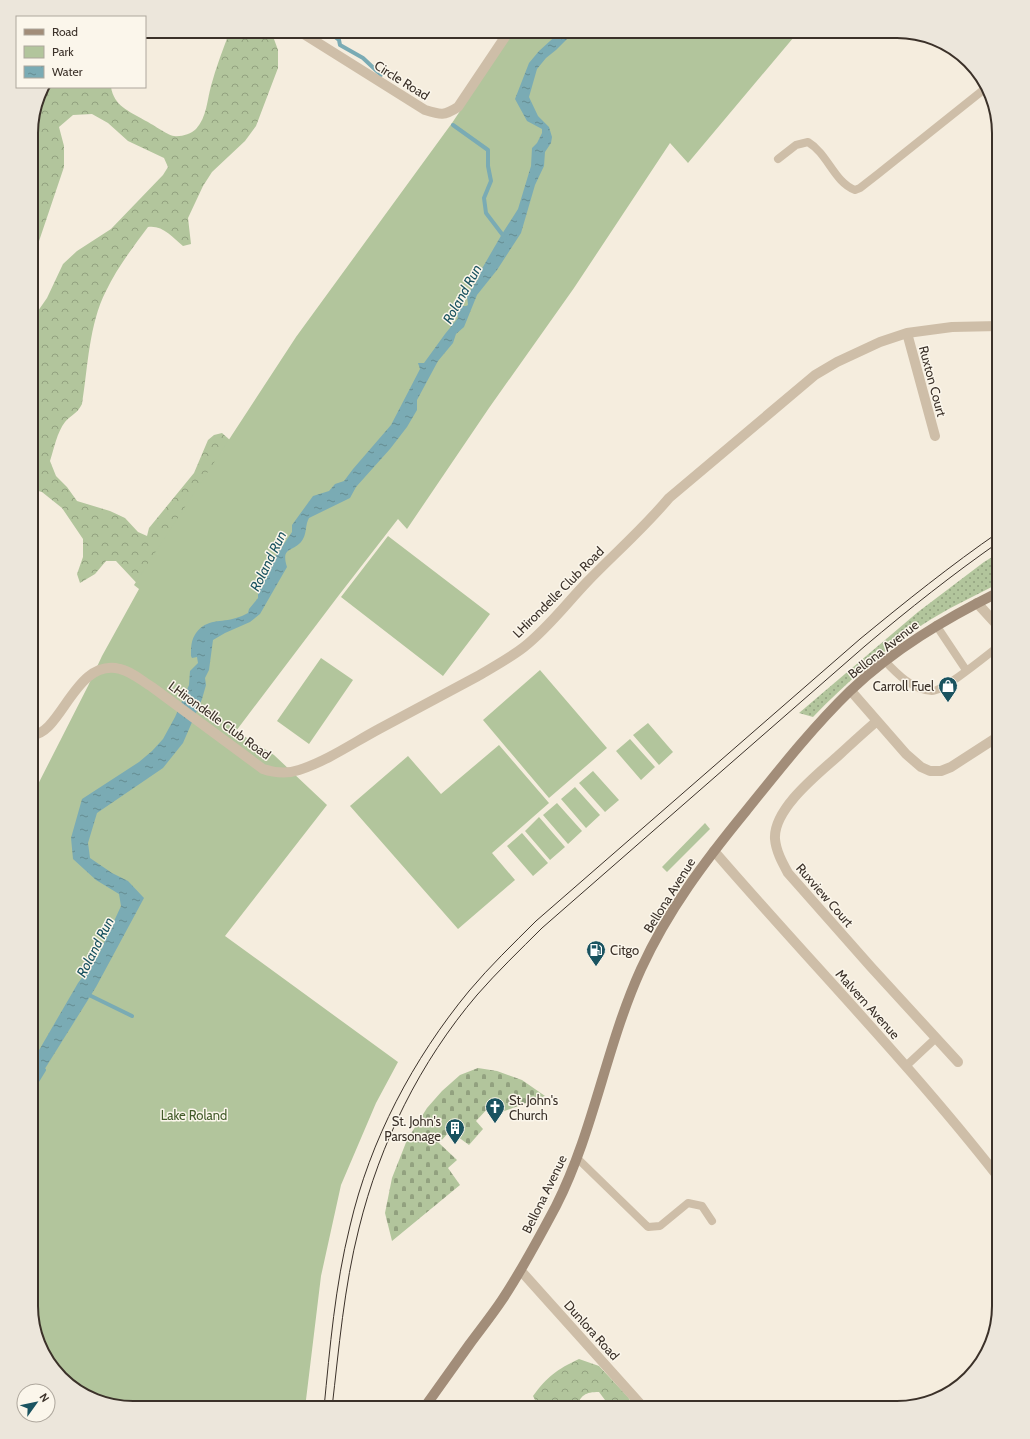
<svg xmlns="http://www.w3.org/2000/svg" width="1030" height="1439" font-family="Cabin,sans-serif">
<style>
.grass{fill:url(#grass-dots)}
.forest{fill:url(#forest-crowns)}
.cemetery{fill:url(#cemetery-stones)}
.green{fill:#b2c59c}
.water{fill:url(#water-ripples)}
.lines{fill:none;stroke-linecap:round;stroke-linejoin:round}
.stream{stroke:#7aabb4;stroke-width:4}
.lane{stroke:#cebea8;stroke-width:8}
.street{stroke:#cebea8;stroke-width:10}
.secondary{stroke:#a28d79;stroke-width:10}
.tram{stroke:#3b3129;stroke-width:1}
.labels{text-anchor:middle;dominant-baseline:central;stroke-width:3;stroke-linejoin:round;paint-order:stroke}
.street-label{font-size:13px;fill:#3b3129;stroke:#fbf6eb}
.poi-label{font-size:13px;fill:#3b3129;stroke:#fbf6eb;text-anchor:end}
.park-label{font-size:13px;fill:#435b2a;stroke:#fbf6eb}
.water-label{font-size:14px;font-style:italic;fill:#1a5360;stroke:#fbf6eb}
.rim{fill:none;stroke:#3b3129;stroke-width:2}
</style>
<defs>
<pattern id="grass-dots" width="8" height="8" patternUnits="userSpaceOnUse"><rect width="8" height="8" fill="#b2c59c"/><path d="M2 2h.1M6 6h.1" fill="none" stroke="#92a17f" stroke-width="1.8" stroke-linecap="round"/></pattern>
<pattern id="forest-crowns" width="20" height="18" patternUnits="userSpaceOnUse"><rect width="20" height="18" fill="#b2c59c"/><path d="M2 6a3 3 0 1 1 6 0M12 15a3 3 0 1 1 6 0" fill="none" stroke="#92a17f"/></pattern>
<pattern id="cemetery-stones" width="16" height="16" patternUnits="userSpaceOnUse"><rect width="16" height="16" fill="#b2c59c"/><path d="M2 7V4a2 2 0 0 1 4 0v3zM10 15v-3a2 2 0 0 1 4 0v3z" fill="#92a17f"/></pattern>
<pattern id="water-ripples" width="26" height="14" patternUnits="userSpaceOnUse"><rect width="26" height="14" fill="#7aabb4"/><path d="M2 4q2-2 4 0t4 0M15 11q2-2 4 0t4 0" fill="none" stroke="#658c92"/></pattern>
</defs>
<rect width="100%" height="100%" fill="#f5edde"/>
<path class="grass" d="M999 553V583C973 597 946 609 922 625 882 651 846 683 813 717L799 713 918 612 984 562Z"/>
<path class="forest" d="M230 31H271L278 50V68L256 126 245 141 212 172 203 186 188 218 191 244 183 246C172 237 163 225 148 227 133 247 117 268 106 291 89 324 88 367 82 404 77 414 72 414 65 422 57 432 54 449 50 461L56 476 67 487 77 501 110 511 125 518 138 532 147 536 149 528 194 473 208 440 214 435 222 433 231 441 145 592 116 561H106L95 574 80 583 77 574 83 557V539L62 508 42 492 31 489V321L47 298 63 264 77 251 111 229 163 175 168 167 164 158 128 141 108 123 92 114 73 115 59 127 64 146V167L36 250 38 223 31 212V126L41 88 42 87H111C114 106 129 111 144 120 151 123 167 135 174 136 181 137 191 134 196 129 207 117 207 100 211 86 216 67 223 49 230 31Z
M579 1359 599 1366 628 1397 635 1408H611L599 1392C585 1392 581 1395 576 1408H539L533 1396C548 1376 556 1370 579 1359Z"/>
<path class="cemetery" d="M478 1068 497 1071 522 1080 545 1096 499 1113 490 1106 476 1121 483 1129 469 1145 450 1131 439 1143 457 1160 448 1168 460 1185 392 1241 385 1213 392 1178 407 1140 427 1108 442 1091 460 1075Z"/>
<path class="green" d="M514 31H799L688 163 670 143 574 288 489 408 407 529 398 519 339 595 236 731 274 755 327 805 225 936 398 1062 376 1103 341 1185 321 1276 305 1408H127L82 1394 45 1357 31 1306V798L88 686 102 656 139 589 134 585 296 337 452 123Z
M388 536 490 614 443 676 341 597Z
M321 658 353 680 309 744 277 721Z
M540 670 607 748 549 798 483 720Z
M648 723 673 752 659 765 633 735Z
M630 739 655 767 641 780 616 751Z
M499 745 549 803 492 853 515 880 458 929 350 806 408 756 441 794Z
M593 771 619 800 605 812 579 783Z
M575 787 600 815 586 828 561 799Z
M557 803 582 831 568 844 543 815Z
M539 817 565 847 550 860 525 831Z
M705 823 710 829 667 872 662 867Z
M522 833 548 863 533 876 507 846Z"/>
<path class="water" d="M561 31H579L570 36 556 50 546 58 537 69 529 97 538 116 549 127 552 137 551 143 545 152 544 166 535 185 521 233 497 270 477 295 464 327 456 334 453 343 438 361 417 400V410L407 427 390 449 356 487 350 498 309 518C305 525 307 532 303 539 295 553 280 545 287 567L260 614 250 622 225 633 213 640 209 670 205 678 206 685 202 699 183 743 163 768 97 813 88 843 90 858 112 873 128 881 144 898 96 987 31 1091V1064L78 983 98 956 121 906 119 894 96 880 73 859 71 838 82 799 139 762 152 751 163 739 175 717 189 685 190 671 198 663 197 657 192 658 191 656C191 647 191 640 196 633 207 618 221 623 236 618 240 617 244 615 248 613L249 609 258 598V589L268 567 292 532V525L313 496 329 491 335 484 344 481 353 469 391 425 420 369 418 363H424L445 334 458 318 456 311 460 306H466L468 305 467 295 478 279 480 272 502 234 518 209 531 166 532 148 537 143 542 133V129L527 121 515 99 529 63 539 51Z"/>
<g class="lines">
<path class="stream" d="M327 31 339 40 340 45 363 58 381 75
M453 125 488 150V166L491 181 484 198 486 213 505 238
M85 993 132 1016
M36 1083 44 1070"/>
<path class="lane" d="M778 159 796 145 808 142C828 154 834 182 855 190L860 188 878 174 987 87
M936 625 966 670
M885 661C897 674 913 690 932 691 944 691 987 655 999 646
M906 1066 936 1038
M577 1158 648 1227 660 1226 688 1203 702 1206 712 1221"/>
<path class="street" d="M299 31 425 110C441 115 444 116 458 107L509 31
M907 333 935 436
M977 603 999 627
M851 691 906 754 921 767 930 771H941L951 767 999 736
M877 721C864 732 851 744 838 756 818 774 773 809 775 839 776 851 782 862 788 873L871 967 958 1062
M31 735C61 736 75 657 120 669 131 671 142 681 152 687L263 769C275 773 287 774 299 770 327 761 353 743 379 729 412 711 445 694 478 676 493 667 510 658 524 647 548 628 566 604 587 582 614 554 644 528 669 498L815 375 837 362 880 342 907 333 952 327 999 326
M714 851C808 960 910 1064 999 1178
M521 1271 644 1408"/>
<path class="secondary" d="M424 1408C439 1387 454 1366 469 1345 480 1330 492 1315 502 1300 522 1270 539 1238 556 1206 594 1131 606 1046 641 969 668 910 705 861 746 811 779 770 812 728 850 691 894 649 945 619 999 592"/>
<path class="tram" d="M324 1408C330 1347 335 1286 350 1226 370 1140 413 1059 469 991 490 966 513 944 536 921L860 639C905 602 951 565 999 532
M332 1408C339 1348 344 1287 359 1228 380 1143 420 1062 477 995 497 972 520 950 542 928L865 646C909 609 953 574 999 542"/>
</g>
<defs>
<g id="shop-pin" transform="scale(1)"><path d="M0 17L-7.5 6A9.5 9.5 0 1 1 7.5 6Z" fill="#1a5360" stroke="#fbf6eb"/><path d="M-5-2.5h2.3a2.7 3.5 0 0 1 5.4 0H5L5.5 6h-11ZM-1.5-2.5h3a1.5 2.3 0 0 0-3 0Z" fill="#fff"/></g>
<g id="fuel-pin" transform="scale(1)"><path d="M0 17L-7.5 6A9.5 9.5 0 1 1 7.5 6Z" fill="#1a5360" stroke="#fbf6eb"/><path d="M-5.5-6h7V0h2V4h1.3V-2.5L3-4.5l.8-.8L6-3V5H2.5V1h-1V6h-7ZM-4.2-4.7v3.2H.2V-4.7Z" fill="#fff"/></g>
<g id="church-pin" transform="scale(1)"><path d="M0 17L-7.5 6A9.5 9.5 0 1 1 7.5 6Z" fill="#1a5360" stroke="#fbf6eb"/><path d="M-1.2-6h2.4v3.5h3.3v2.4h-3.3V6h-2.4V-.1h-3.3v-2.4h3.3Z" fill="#fff"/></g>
<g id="building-pin" transform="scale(1)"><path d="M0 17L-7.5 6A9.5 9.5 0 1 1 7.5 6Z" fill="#1a5360" stroke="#fbf6eb"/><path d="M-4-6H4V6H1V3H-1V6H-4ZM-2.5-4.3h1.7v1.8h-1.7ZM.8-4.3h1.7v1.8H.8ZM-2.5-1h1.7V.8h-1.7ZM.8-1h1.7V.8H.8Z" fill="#fff"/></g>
</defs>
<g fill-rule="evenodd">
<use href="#shop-pin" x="948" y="686"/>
<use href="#fuel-pin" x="596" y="950"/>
<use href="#church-pin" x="495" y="1107"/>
<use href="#building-pin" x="455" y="1128"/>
</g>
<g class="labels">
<g class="street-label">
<text transform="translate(402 80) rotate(32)">Circle Road</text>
<text transform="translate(933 381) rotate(75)">Ruxton Court</text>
<text transform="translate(558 592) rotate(-45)">LHirondelle Club Road</text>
<text transform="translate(883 649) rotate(-38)">Bellona Avenue</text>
<text transform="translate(220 720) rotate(36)">LHirondelle Club Road</text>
<text transform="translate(669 895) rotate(-58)">Bellona Avenue</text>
<text transform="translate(825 895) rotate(49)">Ruxview Court</text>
<text transform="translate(868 1004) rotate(48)">Malvern Avenue</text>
<text transform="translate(544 1194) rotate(-64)">Bellona Avenue</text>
<text transform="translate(592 1330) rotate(48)">Dunlora Road</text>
</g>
<g class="poi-label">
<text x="934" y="686">Carroll Fuel</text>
<text x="610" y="950" text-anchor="start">Citgo</text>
<text x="509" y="1100" text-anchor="start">St. John's<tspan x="509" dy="15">Church</tspan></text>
<text x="441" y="1121">St. John's<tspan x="441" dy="15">Parsonage</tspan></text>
</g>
<g class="park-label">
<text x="194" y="1115">Lake Roland</text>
</g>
<g class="water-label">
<text transform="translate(462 294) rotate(-61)">Roland Run</text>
<text transform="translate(268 561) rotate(-64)">Roland Run</text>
<text transform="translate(95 947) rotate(-63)">Roland Run</text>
</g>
</g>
<path d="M0 0H1030V1439H0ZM133 38H897A95 95 0 0 1 992 133V1306A95 95 0 0 1 897 1401H133A95 95 0 0 1 38 1306V133A95 95 0 0 1 133 38Z" fill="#ece6db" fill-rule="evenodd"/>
<path class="rim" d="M133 38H897A95 95 0 0 1 992 133V1306A95 95 0 0 1 897 1401H133A95 95 0 0 1 38 1306V133A95 95 0 0 1 133 38Z"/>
<rect x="16" y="16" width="130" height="72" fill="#fbf6eb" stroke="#aea79d"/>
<rect x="24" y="29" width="20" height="6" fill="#a28d79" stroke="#aea79d"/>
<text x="52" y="36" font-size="12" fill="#3b3129">Road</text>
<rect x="24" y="46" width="20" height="12" fill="#b2c59c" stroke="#aea79d"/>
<text x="52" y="56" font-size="12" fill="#3b3129">Park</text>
<rect x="24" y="66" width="20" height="12" fill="url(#water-ripples)" stroke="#aea79d"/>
<text x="52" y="76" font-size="12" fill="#3b3129">Water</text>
<g transform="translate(36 1403) rotate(57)"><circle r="19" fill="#fbf6eb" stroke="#aea79d"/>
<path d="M0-3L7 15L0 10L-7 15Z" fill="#1a5360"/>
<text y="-6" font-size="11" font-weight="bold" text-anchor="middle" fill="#3b3129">N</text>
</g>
</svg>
